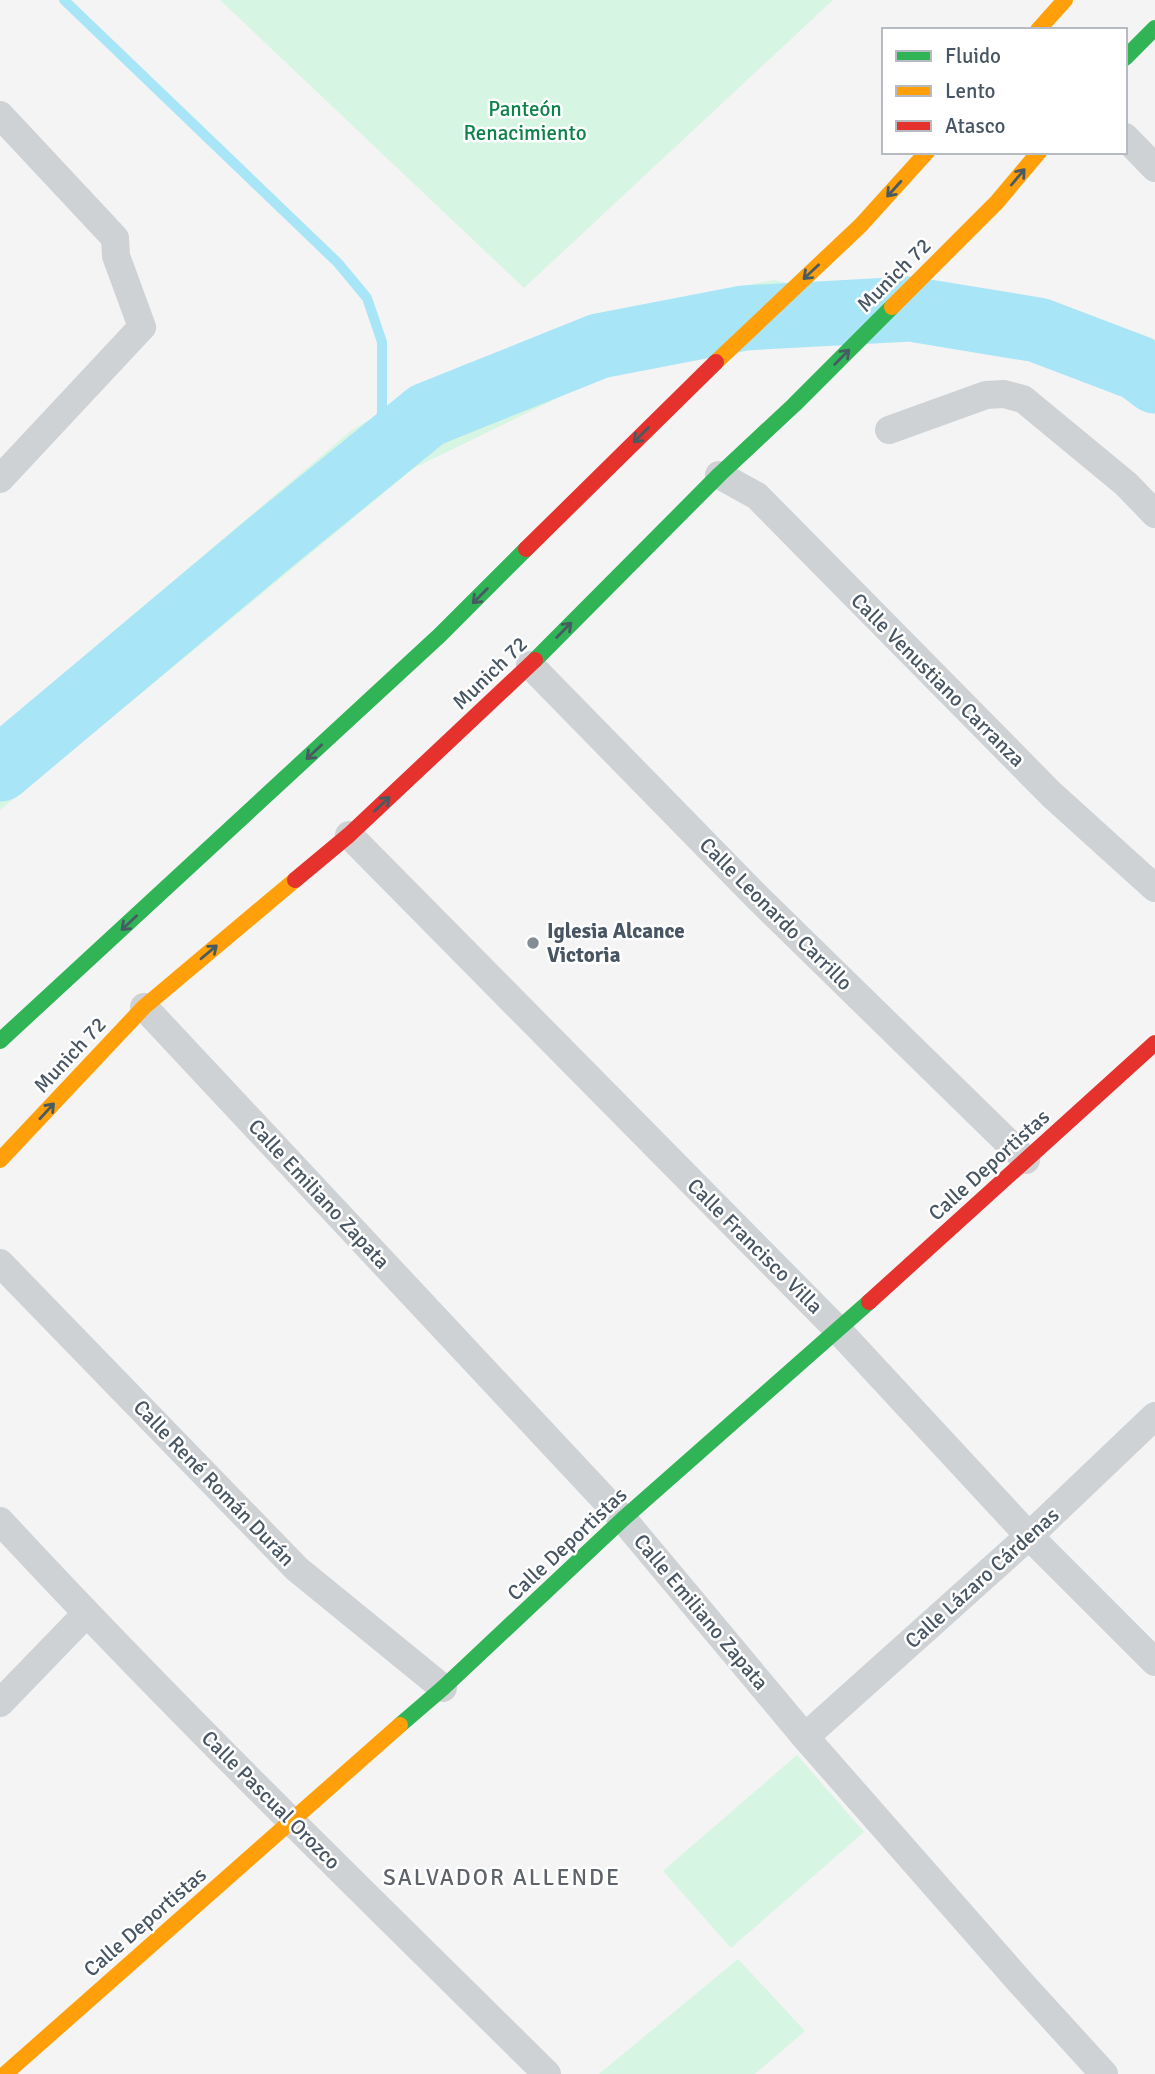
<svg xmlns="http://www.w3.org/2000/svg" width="1155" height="2074" font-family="Signika,sans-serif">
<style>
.green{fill:#d6f5e2}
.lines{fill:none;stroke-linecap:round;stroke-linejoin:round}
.stream{stroke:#a8e5f6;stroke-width:10}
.river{stroke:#a8e5f6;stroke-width:65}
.street{stroke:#cfd2d5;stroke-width:28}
.fast{stroke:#30b455;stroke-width:16}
.slow{stroke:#ff9f0a;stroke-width:16}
.jam{stroke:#e5322d;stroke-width:16}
.oneway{stroke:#475b62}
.poi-dot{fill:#848d96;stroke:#fff;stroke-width:2.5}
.labels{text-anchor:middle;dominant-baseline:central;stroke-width:5;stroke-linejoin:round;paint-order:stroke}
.park-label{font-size:21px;fill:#0d834a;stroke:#fff}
.street-label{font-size:21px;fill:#485663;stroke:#fff}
.poi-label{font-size:21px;font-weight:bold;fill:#485663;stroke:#fff;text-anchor:start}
.neighbourhood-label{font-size:23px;letter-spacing:2px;fill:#5e6369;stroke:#fff}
</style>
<rect width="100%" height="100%" fill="#f4f4f4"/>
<path class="green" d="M220 0H833L524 288Z
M774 280 910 309 766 348 619 368 414 468 0 810V727L352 430 463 365 619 312Z
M797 1755 864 1832 731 1948 663 1871Z
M738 1959 805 2031 755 2074H599Z"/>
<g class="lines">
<path class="stream" d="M64 0 338 263 367 298 382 342V412L378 454"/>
<path class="river" d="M0 769 272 541 427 415 599 346 744 318 910 309 1038 330 1138 368 1155 381"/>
<path class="street" d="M0 115 115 238 116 256 142 327 0 479
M1125 137 1155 168
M889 430 986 395 1004 394 1023 399 1126 484 1155 514
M719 475 757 496 1051 794 1155 888
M530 665 757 897 1026 1160
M349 835 838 1330 1029 1536 1155 1662
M144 1007 623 1519 805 1737 1021 1983 1104 2074
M0 1263 297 1569 443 1688
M0 1521C176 1711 363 1892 547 2074
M0 1703 86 1614
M805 1737 1029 1536 1155 1416"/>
<path class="fast" d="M1125 58 1155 28
M535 660 719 475 794 405 892 307
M0 1041 440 635 526 549
M400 1725 443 1688 623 1519 869 1302"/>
<path class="slow" d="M1038 30 1065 0
M892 307 997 202 1039 152
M716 362 861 225 927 152
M0 1160 144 1007 295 880
M5 2074 400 1725"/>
<path class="jam" d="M526 549 716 362
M295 880 349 835 535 660
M869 1302 1155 1043"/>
</g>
<defs><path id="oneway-shaft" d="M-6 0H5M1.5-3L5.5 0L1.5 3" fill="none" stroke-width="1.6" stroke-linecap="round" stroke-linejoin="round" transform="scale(1.75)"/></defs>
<g class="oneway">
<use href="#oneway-shaft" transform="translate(1018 177) rotate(-50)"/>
<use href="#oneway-shaft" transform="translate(894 189) rotate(132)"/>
<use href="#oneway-shaft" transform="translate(811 272) rotate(137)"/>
<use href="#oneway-shaft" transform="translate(842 357) rotate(-45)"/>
<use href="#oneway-shaft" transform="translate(641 435) rotate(135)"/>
<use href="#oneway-shaft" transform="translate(480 596) rotate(135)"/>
<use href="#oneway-shaft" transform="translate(564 630) rotate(-45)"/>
<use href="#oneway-shaft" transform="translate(314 752) rotate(137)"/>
<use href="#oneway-shaft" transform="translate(382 804) rotate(-43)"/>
<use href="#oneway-shaft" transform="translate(129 923) rotate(137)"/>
<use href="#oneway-shaft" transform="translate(209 952) rotate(-40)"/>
<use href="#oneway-shaft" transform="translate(47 1111) rotate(-47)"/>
</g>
<circle class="poi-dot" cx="533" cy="943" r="7"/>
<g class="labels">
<g class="park-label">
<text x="525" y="109">Panteón<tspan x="525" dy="24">Renacimiento</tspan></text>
</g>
<g class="street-label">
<text transform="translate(894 275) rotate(-45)">Munich 72</text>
<text transform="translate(490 673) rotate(-44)">Munich 72</text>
<text transform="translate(938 680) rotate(45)">Calle Venustiano Carranza</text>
<text transform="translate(776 914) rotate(45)">Calle Leonardo Carrillo</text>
<text transform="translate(70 1055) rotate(-47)">Munich 72</text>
<text transform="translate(989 1165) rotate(-42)">Calle Deportistas</text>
<text transform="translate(319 1194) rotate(47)">Calle Emiliano Zapata</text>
<text transform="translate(755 1246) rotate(45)">Calle Francisco Villa</text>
<text transform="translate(214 1483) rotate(46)">Calle René Román Durán</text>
<text transform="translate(567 1544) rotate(-43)">Calle Deportistas</text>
<text transform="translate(982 1578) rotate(-42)">Calle Lázaro Cárdenas</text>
<text transform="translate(701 1612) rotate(50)">Calle Emiliano Zapata</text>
<text transform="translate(271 1800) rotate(45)">Calle Pascual Orozco</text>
<text transform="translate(145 1922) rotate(-41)">Calle Deportistas</text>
</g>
<g class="poi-label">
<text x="547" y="931">Iglesia Alcance<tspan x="547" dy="24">Victoria</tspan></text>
</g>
<g class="neighbourhood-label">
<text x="502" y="1877">SALVADOR ALLENDE</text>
</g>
</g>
<rect x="882" y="28" width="245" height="126" fill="#ffffff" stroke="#b6bbc1" stroke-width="2"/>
<rect x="896" y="51" width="35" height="10" fill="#30b455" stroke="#b6bbc1" stroke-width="2"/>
<text x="945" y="63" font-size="21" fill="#485663">Fluido</text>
<rect x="896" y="86" width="35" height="10" fill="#ff9f0a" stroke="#b6bbc1" stroke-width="2"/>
<text x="945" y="98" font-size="21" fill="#485663">Lento</text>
<rect x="896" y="121" width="35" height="10" fill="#e5322d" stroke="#b6bbc1" stroke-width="2"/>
<text x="945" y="133" font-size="21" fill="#485663">Atasco</text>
</svg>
